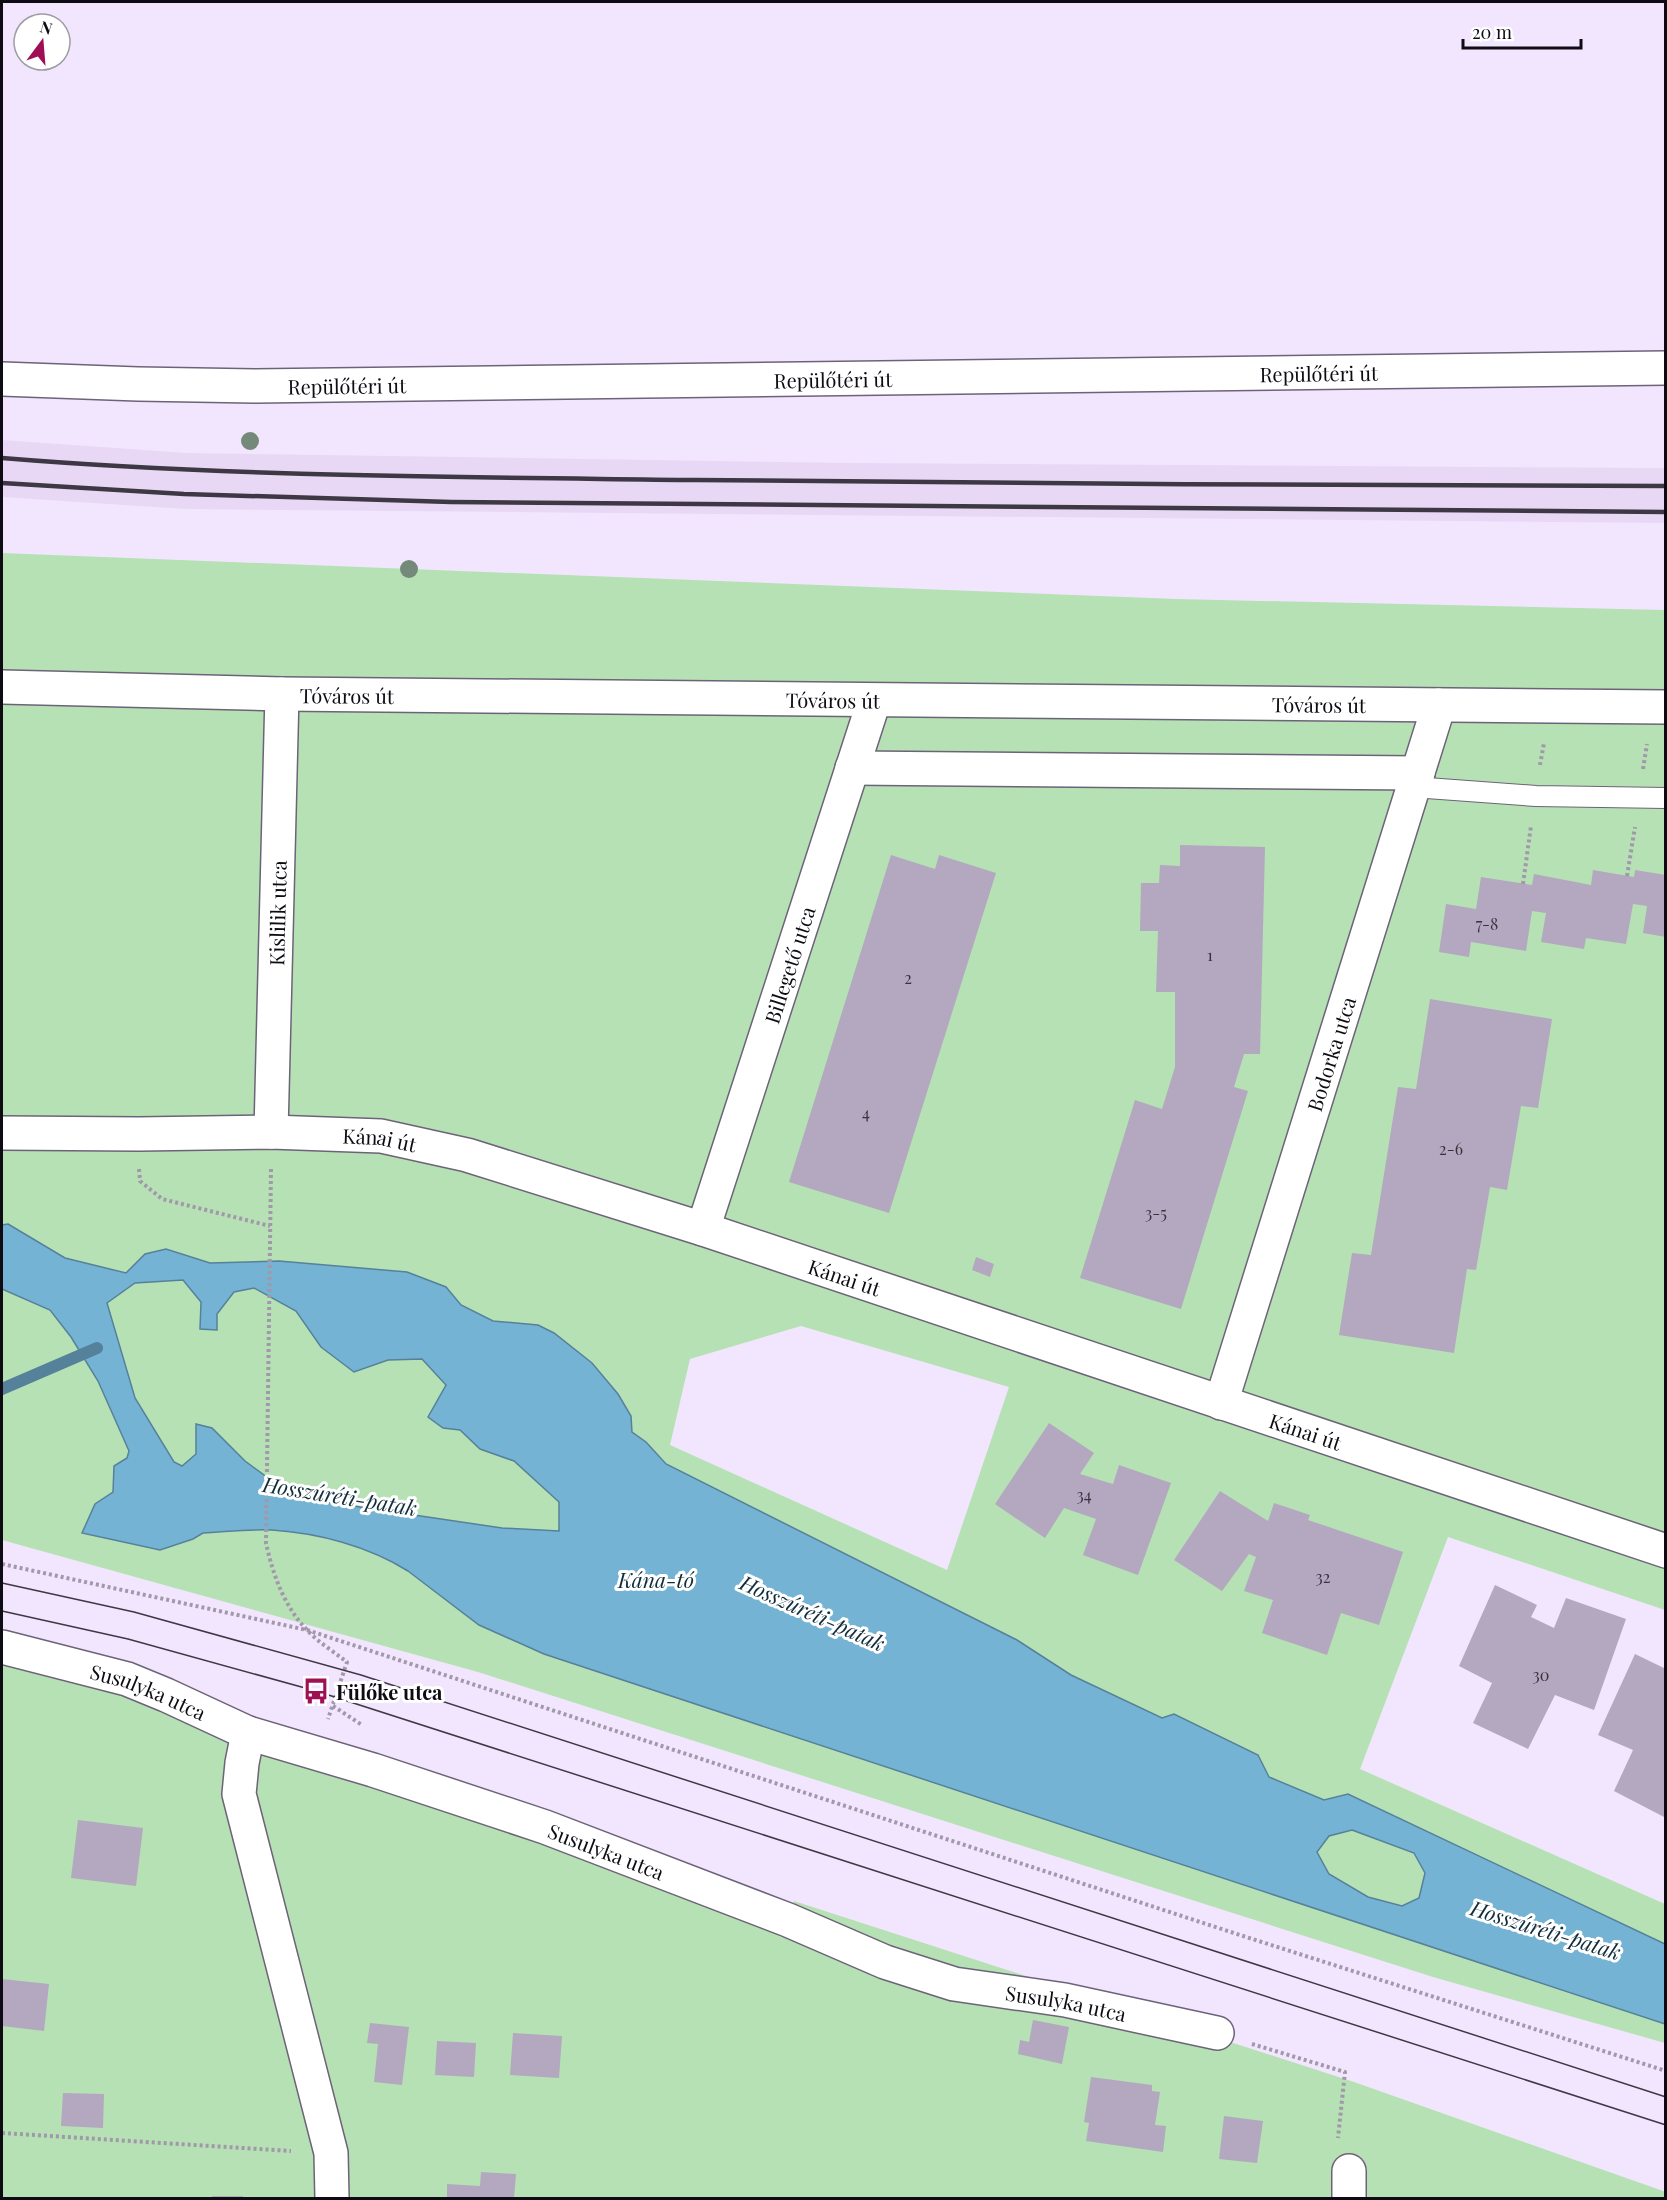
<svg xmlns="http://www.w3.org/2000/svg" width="1667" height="2200" font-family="'Playfair Display',serif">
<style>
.built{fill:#e8d8f6}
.green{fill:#b6e1b4;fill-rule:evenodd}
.water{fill:#75b3d4;stroke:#56819a;stroke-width:1.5;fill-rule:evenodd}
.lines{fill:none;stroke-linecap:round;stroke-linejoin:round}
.stream{stroke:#56819a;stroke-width:12}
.building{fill:#b3a8bf}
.lane-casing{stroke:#6d6378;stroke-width:22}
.street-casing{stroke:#6d6378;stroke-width:36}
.secondary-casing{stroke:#6d6378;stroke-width:36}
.path{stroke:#a198aa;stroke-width:4;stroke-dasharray:3 3;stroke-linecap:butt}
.lane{stroke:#fff;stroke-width:20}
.street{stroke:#fff;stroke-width:33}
.secondary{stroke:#fff;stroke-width:33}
.tram{stroke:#3e3844;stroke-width:1.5}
.rail{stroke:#3e3844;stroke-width:4.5}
.tree{fill:#75897b}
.labels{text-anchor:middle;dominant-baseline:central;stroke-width:6;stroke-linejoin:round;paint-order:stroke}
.number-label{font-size:16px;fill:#38323e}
.street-label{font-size:20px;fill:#0f0b13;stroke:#fff}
.poi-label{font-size:20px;font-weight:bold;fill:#0f0b13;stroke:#fff;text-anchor:start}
.water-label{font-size:21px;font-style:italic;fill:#102d3c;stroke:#fff}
</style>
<rect width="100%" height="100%" fill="#f2e6fe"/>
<path class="built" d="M2 440 187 453 853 463 1665 468V523L185 509 2 497Z"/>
<path class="green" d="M2 553 1176 599 1665 610V1610L1448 1537 1360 1769 1665 1904V1944L1348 1794 1324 1800 1269 1777 1162 1718 1071 1675 1017 1640 666 1464 646 1442 632 1432 631 1416 618 1394 592 1363 554 1333 538 1325 493 1321 461 1305 446 1287 407 1272 279 1261 210 1263 145 1254 127 1273 65 1258 9 1224 2 1225ZM801 1326 1009 1387 947 1570 670 1445 690 1359Z
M183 1280 201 1302 200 1329 217 1330V1314L234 1292 255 1288 296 1311 321 1347 354 1372 388 1360 422 1359 446 1385 443 1428 460 1429 480 1449 514 1461 559 1502V1531L502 1528 326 1502 290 1494 245 1461 212 1428 197 1424 196 1454 182 1467 174 1462 135 1398 107 1303 135 1283Z
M2 1289 50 1310 71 1337 98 1381 129 1451 127 1458 114 1466 113 1492 95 1504 82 1534 193 1539 202 1533C225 1532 249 1529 272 1530 318 1533 368 1546 408 1571L479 1625 544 1654 1665 2024V2043L1433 1977 478 1672 2 1540Z
M2 1647 788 1920 794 1901 1354 2082 1666 2192 1665 2198H2Z
M1353 1830 1414 1853 1425 1873 1419 1898 1402 1907 1368 1897 1328 1874 1317 1852 1329 1836Z"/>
<path class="water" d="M8 1224 65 1258 126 1273 145 1254 166 1249 210 1263 279 1261 407 1272 446 1287 461 1305 493 1321 538 1325 554 1333 592 1363 618 1394 631 1416 632 1432 646 1442 666 1464 1017 1640 1071 1675 1162 1718 1174 1714 1258 1755 1269 1777 1324 1800 1348 1794 1665 1944V2024L544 1654 479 1625 408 1571C368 1546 318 1533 272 1530 249 1529 225 1532 203 1533L193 1539 160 1550 82 1533 95 1504 113 1492 114 1466 127 1458 129 1451 98 1381 71 1337 50 1310 2 1289V1225ZM183 1280 201 1302 200 1329 217 1330V1314L234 1292 254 1288 296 1311 321 1347 354 1372 388 1360 422 1359 446 1385 428 1417 443 1428 460 1430 480 1449 514 1461 559 1502V1531L502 1528 326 1502 290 1494 245 1461 212 1428 196 1424V1454L182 1466 174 1462 135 1398 107 1303 135 1283ZM1352 1830 1414 1853 1425 1873 1419 1898 1402 1906 1368 1897 1329 1874 1317 1852 1329 1836Z"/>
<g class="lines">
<path class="stream" d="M2 1389 97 1348"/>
</g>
<path class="building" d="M1180 845 1265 847 1260 1054H1244L1234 1087 1248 1091 1181 1309 1080 1278 1135 1100 1162 1109 1175 1067V992H1156L1158 931H1140L1141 883H1159L1160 865 1180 866Z
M891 855 935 869 939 855 996 873 889 1213 789 1182Z
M1593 870 1634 877 1635 870 1666 875V937L1643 933 1647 906 1633 904 1626 944 1586 938 1584 949 1541 942 1546 913 1532 911 1526 951 1471 942 1469 957 1439 952 1446 904 1476 909 1481 877 1532 885 1534 874 1591 885Z
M1430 999 1552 1019 1538 1108 1521 1106 1507 1190 1490 1187 1476 1270 1467 1269 1454 1353 1339 1335 1352 1253 1371 1255 1398 1087 1416 1089Z
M976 1257 994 1264 990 1277 972 1270Z
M1049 1423 1094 1453 1080 1474 1113 1484 1119 1465 1171 1483 1138 1575 1083 1555 1096 1519 1064 1508 1045 1538 995 1504Z
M1220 1491 1268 1521 1274 1503 1310 1515 1308 1520 1403 1552 1379 1625 1341 1613 1327 1655 1262 1633 1273 1600 1244 1591 1256 1557 1249 1554 1222 1591 1174 1560Z
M1495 1585 1537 1605 1531 1617 1554 1628 1566 1598 1626 1619 1594 1710 1555 1695 1528 1749 1473 1723 1492 1683 1459 1666Z
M1635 1654 1666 1669V1818L1614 1791 1633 1750 1598 1735Z
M78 1820 143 1828 136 1886 71 1878Z
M2 1979 49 1984 44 2031 2 2026Z
M1033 2020 1069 2027 1062 2064 1018 2054 1020 2040 1029 2042Z
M370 2023 409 2027 402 2085 374 2082 378 2044 367 2043Z
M513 2033 562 2036 559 2078 510 2075Z
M437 2041 476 2043 474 2077 435 2075Z
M1091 2077 1152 2085V2091L1160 2092 1155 2125 1166 2126 1163 2152 1086 2141 1089 2123 1084 2122Z
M63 2093 104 2094 103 2128 61 2126Z
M1224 2116 1263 2121 1257 2163 1219 2159Z
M481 2172 516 2174 514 2198H447V2184L480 2186Z
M212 2196H243V2198H212Z"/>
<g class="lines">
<g class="lane-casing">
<path id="lane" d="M1413 787 1536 796 1666 798"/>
</g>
<g class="street-casing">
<g id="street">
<path id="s1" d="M2 687 282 694 1666 707"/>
<path d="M852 768 1418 773"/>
<path id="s2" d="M271 1132 282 694"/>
<path id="s3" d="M2 1133 139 1134 271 1132 381 1136 467 1155 703 1229 1666 1551"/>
<path id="s4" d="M703 1229 874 701"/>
<path id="s5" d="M1221 1403 1439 705"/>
<path id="s6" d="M2 1647 127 1679 166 1695 248 1733 373 1770 545 1827 788 1920 885 1962 954 1984 1065 2000 1217 2033"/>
<path d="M248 1733 242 1763 239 1794 331 2153 332 2198"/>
<path d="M1349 2171V2198"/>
</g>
</g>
<g class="secondary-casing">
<g id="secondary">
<path id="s7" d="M2 379 138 384 255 386 1666 368"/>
</g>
</g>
<path class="path" d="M1540 765 1544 743
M1643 769 1647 744
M1627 876 1635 827
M1523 884 1531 826
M139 1169 140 1181 162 1199 270 1226
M271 1169 266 1543C273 1575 284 1606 307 1630 318 1642 334 1652 347 1662L328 1719
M2 1564 307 1630 1243 1936 1666 2071
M333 1706 362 1725
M1252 2044 1345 2072 1338 2138
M2 2133 291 2151"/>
<use href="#lane" class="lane"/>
<use href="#street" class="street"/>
<use href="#secondary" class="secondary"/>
<path class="tram" d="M2 1583 134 1612 361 1675 1666 2097
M2 1611 128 1639 316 1691 1666 2125"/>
<path class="rail" d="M2 458C232 477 464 477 695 480 1019 484 1342 485 1666 486
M2 483 184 494 451 502 1666 512"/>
</g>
<g class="tree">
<circle cx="250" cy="441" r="9"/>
<circle cx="409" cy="569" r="9"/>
</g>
<defs>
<g id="bus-bare" transform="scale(2.07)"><path d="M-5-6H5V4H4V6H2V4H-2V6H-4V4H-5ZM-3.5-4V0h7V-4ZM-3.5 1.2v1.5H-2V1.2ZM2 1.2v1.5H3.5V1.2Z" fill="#a00e54" stroke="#fff" stroke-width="2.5" paint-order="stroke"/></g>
</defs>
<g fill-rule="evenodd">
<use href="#bus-bare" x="316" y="1691"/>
</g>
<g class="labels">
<g class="number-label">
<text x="1487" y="923">7-8</text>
<text x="1210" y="954">1</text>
<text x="908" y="977">2</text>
<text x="866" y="1112">4</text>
<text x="1451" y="1148">2-6</text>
<text x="1156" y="1212">3-5</text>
<text x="1084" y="1494">34</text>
<text x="1323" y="1576">32</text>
<text x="1541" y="1674">30</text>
</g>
<g class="street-label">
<text stroke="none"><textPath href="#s7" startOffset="1317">Repülőtéri út</textPath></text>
<text stroke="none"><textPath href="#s7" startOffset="831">Repülőtéri út</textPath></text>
<text stroke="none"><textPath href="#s7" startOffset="345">Repülőtéri út</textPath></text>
<text stroke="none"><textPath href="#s1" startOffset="345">Tóváros út</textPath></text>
<text stroke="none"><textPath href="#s1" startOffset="831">Tóváros út</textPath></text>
<text stroke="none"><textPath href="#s1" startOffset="1317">Tóváros út</textPath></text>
<text stroke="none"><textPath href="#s2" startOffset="219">Kislilik utca</textPath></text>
<text stroke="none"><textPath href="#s4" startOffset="278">Billegető utca</textPath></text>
<text stroke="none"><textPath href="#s5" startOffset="366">Bodorka utca</textPath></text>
<text stroke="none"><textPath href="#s3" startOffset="378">Kánai út</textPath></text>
<text stroke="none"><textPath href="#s3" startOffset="864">Kánai út</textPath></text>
<text stroke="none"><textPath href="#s3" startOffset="1350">Kánai út</textPath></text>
<text stroke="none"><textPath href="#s6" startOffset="153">Susulyka utca</textPath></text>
<text stroke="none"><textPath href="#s6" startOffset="639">Susulyka utca</textPath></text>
<text stroke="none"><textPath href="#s6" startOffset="1125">Susulyka utca</textPath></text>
</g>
<g class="poi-label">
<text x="336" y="1691">Fülőke utca</text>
</g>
<g class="water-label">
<text transform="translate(340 1495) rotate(9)">Hosszúréti-patak</text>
<text x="656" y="1579">Kána-tó</text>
<text transform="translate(813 1612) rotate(24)">Hosszúréti-patak</text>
<text transform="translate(1546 1929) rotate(17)">Hosszúréti-patak</text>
</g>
</g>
<rect width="1667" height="2200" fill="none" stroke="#0f0b13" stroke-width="6"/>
<g transform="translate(42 42) rotate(16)"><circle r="28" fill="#ffffff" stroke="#9f9da1" stroke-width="1.5"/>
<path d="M0-4.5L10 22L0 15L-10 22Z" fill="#a00e54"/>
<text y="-9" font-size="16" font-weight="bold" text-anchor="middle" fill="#0f0b13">N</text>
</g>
<path d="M1463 39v9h118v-9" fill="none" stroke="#0f0b13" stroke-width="3"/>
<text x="1472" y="39" font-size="18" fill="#0f0b13" stroke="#ffffff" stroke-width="4.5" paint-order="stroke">20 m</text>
</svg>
